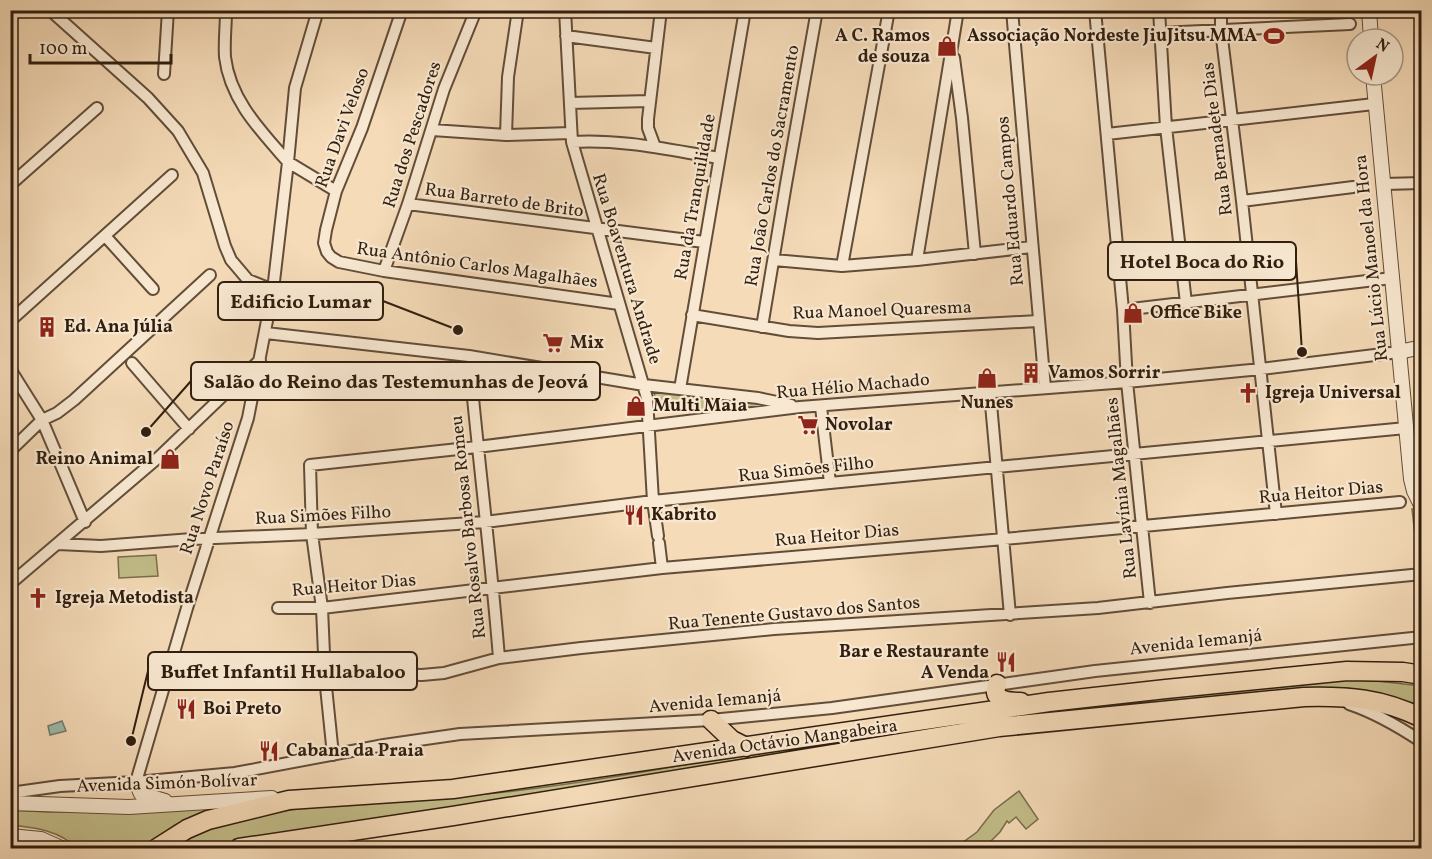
<svg xmlns="http://www.w3.org/2000/svg" width="1432" height="859" font-family="Vollkorn,serif">
<style>
.green{fill:#c3be8a;stroke:#7a6e4c;stroke-width:1.5}
.water{fill:#9dbbab;stroke:#727c6d;stroke-width:1.5}
.lines{fill:none;stroke-linecap:round;stroke-linejoin:round}
.minor-casing{stroke:#624d39;stroke-width:14}
.tertiary-casing{stroke:#624d39;stroke-width:16}
.primary-casing{stroke:#311e0f;stroke-width:21}
.minor{stroke:#f8e8d1;stroke-width:10}
.tertiary{stroke:#f8e8d1;stroke-width:14}
.primary{stroke:#f5dbb8;stroke-width:18}
.labels{text-anchor:middle;dominant-baseline:central;stroke-width:4.5;stroke-linejoin:round;paint-order:stroke}
.poi-label{font-size:18px;font-weight:bold;fill:#311e0f;stroke:#f8e8d1;text-anchor:start}
.street-label{font-size:18px;fill:#311e0f;stroke:#f8e8d1}
.leader{fill:none;stroke:#311e0f;stroke-width:2}
.callout-dot{fill:#311e0f;stroke:#f8e8d1;stroke-width:2}
.callout{fill:#f8e8d1;stroke:#311e0f;stroke-width:2}
.callout-label{font-size:20px;text-anchor:middle;font-weight:bold;fill:#311e0f}
</style>
<rect width="100%" height="100%" fill="#f5dbb8"/>
<filter id="stains"><feTurbulence type="fractalNoise" baseFrequency=".00333" numOctaves="4"/><feColorMatrix values="0 0 0 0 .2 0 0 0 0 .09 0 0 0 0 .02 0 0 0 .5 -.17"/></filter>
<radialGradient id="worn" r=".72"><stop offset=".6" stop-color="#630" stop-opacity="0"/><stop offset="1" stop-color="#630" stop-opacity=".3"/></radialGradient>
<path class="green" d="M654 390 765 403 766 407 657 412Z
M1412 509H1416L1421 517V570H1419Z
M156 555 158 576 119 578 118 557Z
M1351 678 1421 686V705L1348 688H1307L1027 715 868 738 514 798 237 842 220 848H175C214 821 259 814 305 808 374 799 445 800 514 791 633 777 750 751 869 733 1029 708 1190 694 1351 678Z
M1019 791 1038 819 1026 829 1016 817 1009 823 1007 821 1000 832 984 848H955L977 832 994 810Z
M212 809 175 825 143 848H77C58 830 36 828 11 825V810L48 812Z"/>
<path class="water" d="M62 721 66 731 50 735 48 726Z"/>
<g class="lines">
<g class="minor-casing">
<path id="minor" d="M50 10 148 98 178 131 203 173 225 246 231 260 248 280 273 290
M318 10 295 88 288 162 336 191
M402 10 362 128 336 191 326 230 324 243 327 252 331 257 339 262 384 271 619 304
M565 10 572 142 647 398 653 501 658 536
M1012 10 1045 388
M1095 10 1123 310 1127 382 1150 603
M1159 10 1166 127 1186 303
M1221 10V30L1242 201 1276 514
M1159 33 1350 24
M566 36 656 48
M954 58 962 118 975 254
M164 74 168 10
M570 103 649 101
M432 130 506 135 571 133
M1107 134 1374 104
M506 135 508 77 518 10
M572 142C623 139 669 150 719 158
M655 147 648 128V119L661 10
M1384 184 1422 183
M10 185 97 108
M1242 201 1353 187
M408 204 704 242
M106 237 153 289
M774 260 842 266 917 260 1032 247
M917 260 958 10
M842 266 889 10
M384 271 408 204 444 89 476 10
M1123 310 1392 278
M692 315 789 331 818 333 1038 321
M10 321 172 175
M762 327 786 184 817 10
M266 333 469 356 644 385 758 398 791 405
M469 356C478 457 491 557 499 658
M132 363 189 429
M10 369 42 420 85 522
M680 389 745 10
M990 393 1010 615
M821 407 830 483
M10 451 42 420 57 413 74 400 210 275
M659 543 662 568
M58 544 101 546 192 539 312 534 485 522 653 501 830 483 1406 428
M10 584 159 457 260 360
M278 608H322L662 568 1004 539 1400 502
M170 665 213 671 282 676 325 677 394 674 422 675 444 673 499 658 581 648 774 629 1098 608 1227 593 1422 574
M1349 704C1376 713 1398 726 1422 742
M333 755 325 677 322 608 312 534 310 465 477 447 800 407 1127 382 1261 369 1399 352
M136 782 187 608 248 418 273 290 288 162C261 131 230 100 225 57 224 42 226 26 226 10
M10 793 60 786 136 782 235 773 384 745 460 734 711 720 832 708 1095 671 1422 637"/>
</g>
<g class="tertiary-casing">
<path id="tertiary" d="M1369 10 1371 39
M1373 75 1411 479 1414 491 1422 507
M1399 352 1422 347
M136 782 141 794 165 801
M10 803 129 807 272 798
M10 836 41 839 61 848"/>
</g>
<g class="primary-casing">
<path id="primary" d="M997 684C991 701 1008 702 1021 702
M711 720 732 740 746 747
M157 848 187 829 208 820 289 800 453 789 1049 702 1166 689 1347 671 1403 672 1422 675
M239 848 453 816 999 727 1304 697C1349 696 1381 698 1422 718"/>
</g>
<use href="#minor" class="minor"/>
<use href="#tertiary" class="tertiary"/>
<use href="#primary" class="primary"/>
</g>
<defs>
<g id="stadium-bare" transform="scale(1.62)"><path d="M0-5a6.5 5 0 1 0 0 10a6.5 5 0 1 0 0-10ZM-3.5-1.8h7v3.6h-7Z" fill="#8f2418" stroke="#f8e8d1" stroke-width="2.5" paint-order="stroke"/></g>
<g id="shop-bare" transform="scale(1.62)"><path d="M-5-2.5h2.3a2.7 3.5 0 0 1 5.4 0H5L5.5 6h-11ZM-1.5-2.5h3a1.5 2.3 0 0 0-3 0Z" fill="#8f2418" stroke="#f8e8d1" stroke-width="2.5" paint-order="stroke"/></g>
<g id="building-bare" transform="scale(1.62)"><path d="M-4-6H4V6H1V3H-1V6H-4ZM-2.5-4.3h1.7v1.8h-1.7ZM.8-4.3h1.7v1.8H.8ZM-2.5-1h1.7V.8h-1.7ZM.8-1h1.7V.8H.8Z" fill="#8f2418" stroke="#f8e8d1" stroke-width="2.5" paint-order="stroke"/></g>
<g id="supermarket-bare" transform="scale(1.62)"><path d="M-6-5.5h2.5l.6 2H6L4.5 2H-2.5L-4.4-4H-6ZM-1.5 3.2a1.3 1.3 0 1 0 .1 0ZM3 3.2a1.3 1.3 0 1 0 .1 0Z" fill="#8f2418" stroke="#f8e8d1" stroke-width="2.5" paint-order="stroke"/></g>
<g id="church-bare" transform="scale(1.62)"><path d="M-1.2-6h2.4v3.5h3.3v2.4h-3.3V6h-2.4V-.1h-3.3v-2.4h3.3Z" fill="#8f2418" stroke="#f8e8d1" stroke-width="2.5" paint-order="stroke"/></g>
<g id="restaurant-bare" transform="scale(1.62)"><path d="M-5-6h1v4h1v-4h1v4h1v-4h1v5L-1.5 .5V6h-2V.5L-5-1ZM5-6V6H3V1.5H1.5Q1.5-4 5-6Z" fill="#8f2418" stroke="#f8e8d1" stroke-width="2.5" paint-order="stroke"/></g>
</defs>
<g fill-rule="evenodd">
<use href="#stadium-bare" x="1274" y="36"/>
<use href="#shop-bare" x="947" y="46"/>
<use href="#shop-bare" x="1133" y="313"/>
<use href="#building-bare" x="47" y="327"/>
<use href="#supermarket-bare" x="553" y="343"/>
<use href="#building-bare" x="1031" y="373"/>
<use href="#shop-bare" x="987" y="378"/>
<use href="#church-bare" x="1248" y="393"/>
<use href="#shop-bare" x="636" y="406"/>
<use href="#supermarket-bare" x="808" y="425"/>
<use href="#shop-bare" x="170" y="459"/>
<use href="#restaurant-bare" x="634" y="515"/>
<use href="#church-bare" x="38" y="598"/>
<use href="#restaurant-bare" x="1006" y="662"/>
<use href="#restaurant-bare" x="186" y="709"/>
<use href="#restaurant-bare" x="269" y="751"/>
</g>
<g class="labels">
<g class="poi-label">
<text x="930" y="36" text-anchor="end">A C. Ramos<tspan x="930" dy="21">de souza</tspan></text>
<text x="1257" y="36" text-anchor="end">Associação Nordeste JiuJitsu MMA</text>
<text x="1150" y="313">Office Bike</text>
<text x="64" y="327">Ed. Ana Júlia</text>
<text x="570" y="343">Mix</text>
<text x="1048" y="373">Vamos Sorrir</text>
<text x="1265" y="393">Igreja Universal</text>
<text x="987" y="403" text-anchor="middle">Nunes</text>
<text x="653" y="406">Multi Maia</text>
<text x="825" y="425">Novolar</text>
<text x="153" y="459" text-anchor="end">Reino Animal</text>
<text x="651" y="515">Kabrito</text>
<text x="55" y="598">Igreja Metodista</text>
<text x="989" y="652" text-anchor="end">Bar e Restaurante<tspan x="989" dy="21">A Venda</tspan></text>
<text x="203" y="709">Boi Preto</text>
<text x="286" y="751">Cabana da Praia</text>
</g>
<g class="street-label">
<text transform="translate(343 128) rotate(-70)">Rua Davi Veloso</text>
<text transform="translate(413 135) rotate(-72)">Rua dos Pescadores</text>
<text transform="translate(1218 139) rotate(-97)">Rua Bernadete Dias</text>
<text transform="translate(773 166) rotate(-80)">Rua João Carlos do Sacramento</text>
<text transform="translate(696 197) rotate(-80)">Rua da Tranquilidade</text>
<text transform="translate(504 201) rotate(8)">Rua Barreto de Brito</text>
<text transform="translate(1011 201) rotate(-95)">Rua Eduardo Campos</text>
<text transform="translate(1372 258) rotate(-96)">Rua Lúcio Manoel da Hora</text>
<text transform="translate(477 266) rotate(8)">Rua Antônio Carlos Magalhães</text>
<text transform="translate(626 269) rotate(73)">Rua Boaventura Andrade</text>
<text transform="translate(882 311) rotate(-2)">Rua Manoel Quaresma</text>
<text transform="translate(853 387) rotate(-5)">Rua Hélio Machado</text>
<text transform="translate(806 470) rotate(-6)">Rua Simões Filho</text>
<text transform="translate(208 488) rotate(-72)">Rua Novo Paraíso</text>
<text transform="translate(1122 488) rotate(-96)">Rua Lavínia Magalhães</text>
<text transform="translate(1321 493) rotate(-5)">Rua Heitor Dias</text>
<text transform="translate(323 516) rotate(-3)">Rua Simões Filho</text>
<text transform="translate(469 527) rotate(-96)">Rua Rosalvo Barbosa Romeu</text>
<text transform="translate(837 536) rotate(-5)">Rua Heitor Dias</text>
<text transform="translate(354 586) rotate(-5)">Rua Heitor Dias</text>
<text transform="translate(794 614) rotate(-5)">Rua Tenente Gustavo dos Santos</text>
<text transform="translate(1196 643) rotate(-6)">Avenida Iemanjá</text>
<text transform="translate(715 702) rotate(-5)">Avenida Iemanjá</text>
<text transform="translate(785 742) rotate(-8)">Avenida Octávio Mangabeira</text>
<text transform="translate(167 784) rotate(-2)">Avenida Simón Bolívar</text>
</g>
</g>
<path class="leader" d="M1302 352L1296 261M458 330L383 301M146 432L191 381M131 741L148 671"/>
<g class="callout-dot">
<circle cx="1302" cy="352" r="6"/>
<circle cx="458" cy="330" r="6"/>
<circle cx="146" cy="432" r="6"/>
<circle cx="131" cy="741" r="6"/>
</g>
<g class="callout">
<rect x="1108" y="242" width="188" height="38" rx="6"/>
<rect x="218" y="282" width="165" height="38" rx="6"/>
<rect x="191" y="362" width="409" height="38" rx="6"/>
<rect x="148" y="652" width="269" height="38" rx="6"/>
</g>
<g class="callout-label">
<text x="1202" y="268">Hotel Boca do Rio</text>
<text x="301" y="308">Edificio Lumar</text>
<text x="396" y="388">Salão do Reino das Testemunhas de Jeová</text>
<text x="283" y="678">Buffet Infantil Hullabaloo</text>
</g>
<rect width="1432" height="859" fill="none" stroke="#f5dbb8" stroke-width="36"/>
<rect x="12" y="12" width="1408" height="835" fill="none" stroke="#311e0f" stroke-width="3"/>
<rect x="18" y="18" width="1396" height="823" fill="none" stroke="#311e0f" stroke-width="1.5"/>
<g transform="translate(1375 57) rotate(33)"><circle r="28" fill="#f8e8d1" stroke="#a89783" stroke-width="1.5"/>
<path d="M0-4.5L10 22L0 15L-10 22Z" fill="#8f2418"/>
<text y="-9" font-size="16" font-weight="bold" text-anchor="middle" fill="#311e0f">N</text>
</g>
<path d="M30 54v9h141v-9" fill="none" stroke="#311e0f" stroke-width="3"/>
<text x="39" y="54" font-size="18" fill="#311e0f" stroke="#f8e8d1" stroke-width="4.5" paint-order="stroke">100 m</text>
<rect width="100%" height="100%" filter="url(#stains)"/>
<rect width="100%" height="100%" fill="url(#worn)"/>
</svg>
